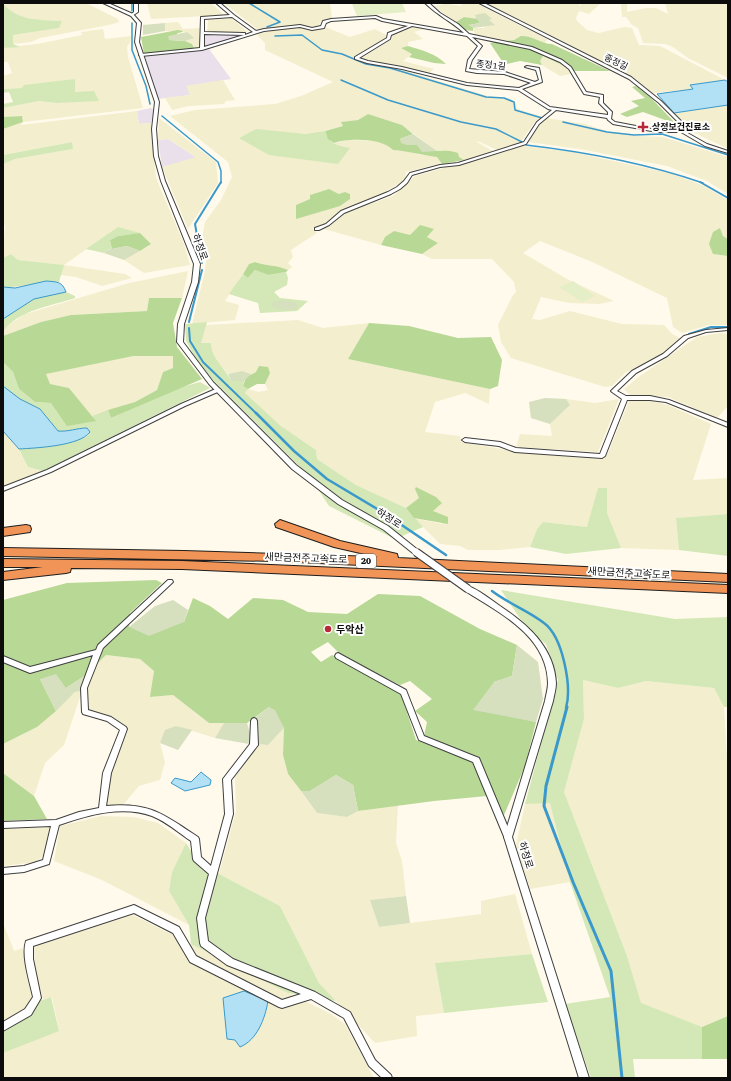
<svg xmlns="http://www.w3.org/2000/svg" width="731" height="1081" font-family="'Roboto Serif','Noto Sans KR',serif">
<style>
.industrial{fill:#e9e0eb}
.farmland{fill:#f3eecd;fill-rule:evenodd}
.green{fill:#d3e8b6}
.forest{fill:#b8d896}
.cemetery{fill:#d6dfbe}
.pitch{fill:#e4efc8}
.water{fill:#b2e0f4;stroke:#3a99ca}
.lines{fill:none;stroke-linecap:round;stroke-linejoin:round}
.stream-far3{stroke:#3a99ca;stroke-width:1.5}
.stream-far2{stroke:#3a99ca;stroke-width:2}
.stream-far1{stroke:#3a99ca;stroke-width:2.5}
.stream{stroke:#3a99ca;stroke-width:3}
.minor-casing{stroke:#3f3f3f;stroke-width:2}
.tertiary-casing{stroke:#3f3f3f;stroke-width:2}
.motorway-casing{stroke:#1d1d1d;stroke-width:2}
.minor{fill:#fff;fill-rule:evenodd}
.tertiary{fill:#fff;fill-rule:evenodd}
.motorway{fill:#f19457;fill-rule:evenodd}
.tertiary-bridge-casing{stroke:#3f3f3f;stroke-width:9;stroke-linecap:butt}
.tertiary-bridge{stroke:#fff;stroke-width:7}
.poi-dot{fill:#b82837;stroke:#fff;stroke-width:1.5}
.labels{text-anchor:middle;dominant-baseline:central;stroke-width:4;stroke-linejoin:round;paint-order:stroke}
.far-street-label{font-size:9px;fill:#0c0c0c;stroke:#fff}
.far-poi-label{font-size:9px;font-weight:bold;fill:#0c0c0c;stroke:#fff;text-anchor:start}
.shield{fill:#fff;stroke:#555;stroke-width:1}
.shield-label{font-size:9px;font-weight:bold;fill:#0c0c0c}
.street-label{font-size:10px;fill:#0c0c0c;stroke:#fff}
.poi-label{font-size:10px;font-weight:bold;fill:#0c0c0c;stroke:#fff;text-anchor:start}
</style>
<rect width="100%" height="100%" fill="#fffaeb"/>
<path class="industrial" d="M200 34H256L209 49 231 79 187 86 190 95 158 99 144 54 199 48Z
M151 108 154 110 151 123 139 124 137 111Z
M168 139 197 158 162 167 158 140Z"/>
<path class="farmland" d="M4 3H86L118 19 119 22 109 25 40 38 31 42 13 44V35L58 28 61 21 35 20 16 15 5 7Z
M147 3H211L224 15 151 19Z
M224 3H330L332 19 318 24 350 37 375 29 386 35 387 38 353 57 360 59 392 39V34L412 27 424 29 414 32 423 39 408 42V46L401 48 412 54 403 61 434 69 428 74 401 66 382 64 488 96 511 99 516 103 517 109 543 117 534 123 520 143 499 151 480 142 475 141 493 151 464 160 441 150 437 151 402 125 368 114 358 120 342 122 343 126 311 134 253 132 240 137 349 148 336 146 334 143 347 140 377 141 388 144 393 150 406 151 416 154 437 157 442 163 406 172 405 179 384 193 358 205 370 204 393 196 415 176 523 146 572 152 669 173 702 185 728 200V239L723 236 720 228 713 254 728 256V325H709L682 333 673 327 667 298 590 261 540 241 523 253 567 279 614 301 599 304 569 303 541 297 532 319 540 320 570 311 622 324 664 325 672 334 680 338 660 355 625 373 612 386 605 387 511 358 501 342 498 325 513 295 516 292 514 282 492 259H432L422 254 438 243 427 237 434 229 410 235 385 237 381 245 324 229 312 228 317 233 291 250 293 257 288 263 292 267 288 270 255 262 249 264 225 301 239 305 235 320 192 324 205 271 206 261 202 239 205 222 221 200 232 177 228 162 170 116 195 110 275 104 301 96 333 82 265 50V43L256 34 282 29 281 27 257 29ZM329 189 339 194 296 218V205L310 199 311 195Z
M442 3 461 6 462 3H475L547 39 545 44 526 36 505 42 475 35 473 28H485L475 15 476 18 474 19 464 17 456 22 433 6 442 5Z
M483 3H579V6L583 3H601L589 14 579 11 576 18 577 21 587 30 599 33 624 27 632 28 639 45 660 46 725 80 691 85 693 89 653 93 630 76Z
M614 3H627V12L646 8H656L668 14 665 3H728V78L688 58 673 47 665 44 643 43 638 28 632 25 626 17H622L621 4Z
M231 18 248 32H207L208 20Z
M178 22 183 29 201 28 199 48H194L192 44 185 41 193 38 187 32 165 31V23Z
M103 29 105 39 131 36 130 42 127 47 128 57 143 108 23 122 21 125 137 111 139 124 151 123 156 178 184 244 190 265 144 273 124 260 149 246 118 227 64 265 125 274 132 278 102 286 76 277 61 275 63 265 18 260 11 254 3 258 5 225 3 224V164L15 159 73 149 71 142 3 155V129L23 122 22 116 3 117V108L39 101 56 103 75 92V79L22 88 3 89V76L12 73 8 62H3V48L37 44 82 35 81 32Z
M543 56 566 67 571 74 560 76 542 65 540 61Z
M223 80 235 100 226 101 224 104 189 106 172 110 165 98 190 95 186 86Z
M728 105V149L695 133 674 113Z
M159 118 216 162 218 183 188 229 162 167 196 157 168 139 158 140Z
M547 118 585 124 607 131 636 136 663 137 728 157V194L707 181 667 166 580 149 528 142 540 124Z
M188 271 182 298H149L147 311 71 315 41 322 3 336V332L7 326 25 314 129 283Z
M298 320 323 328 369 323 348 359 490 389 489 404 465 393 435 402 425 432 460 436 461 442 524 453 598 459 608 453 629 401H652L668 405 711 424 693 480 728 478V514L676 518 679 550 621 548 607 513V488L587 527 543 522 537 529 530 547 499 550H468L460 546 440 544 414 518 442 524 415 489 420 498 406 508 356 485 317 459 316 450 281 426 245 393 248 389 259 392 268 390 265 384 270 373 256 372 251 374 242 371 228 374 215 359 211 349 200 344 206 325Z
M720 333 728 334V406L717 418 668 397 630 395 624 389 640 376 697 337Z
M133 355H173V368L163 372 157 390 135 402 92 416 69 388 50 384 45 374Z
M566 399 595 403 619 399 598 452 516 447 520 434 552 436 550 424 570 405Z
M3 431 19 449 28 467 43 471 3 486Z
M106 655 140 659 154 671 151 697 173 695 209 723H224L215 738 176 726 160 743 165 762 160 780 139 786 122 806H106L110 772 126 726 111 717 89 710 87 687 95 666Z
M583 680 618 688 646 681 714 688 724 707 728 775V1016L702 1027 641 1004 627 956 564 792 584 719Z
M82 691 64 745 45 763 34 796 3 773V744L37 727 75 692Z
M284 728 283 755 288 774 317 813 347 817 358 811 398 805 396 843 402 861 406 896 370 900 379 927 481 914V901L515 894 532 954 435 963 444 1013 416 1016 417 1036 375 1043 319 983 280 906 219 874 236 811 235 777 258 744 268 745Z
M550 802 570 882 530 889 516 845 525 804Z
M101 816 134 817 158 823 186 843 172 872 169 891 189 925 102 880 54 861 60 826Z
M49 827 50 837 44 855 36 862 3 866V829Z
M133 915 331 1014 345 1024 374 1078H3V1053L59 1030 52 997 43 1000 35 969 34 946Z
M3 923 14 951 23 948 32 999 25 1010 3 1021Z"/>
<path class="green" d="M3 3C16 21 41 20 62 21L59 28 13 35V44L20 47 3 48Z
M75 79V92L94 91 99 101 56 103 39 101 3 108V104L13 102 9 92 3 93V89L22 88 24 85Z
M256 129 306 134 325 131C329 144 338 146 350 148L338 164 269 155 239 138Z
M72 142 73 149 15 159 3 164V155Z
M118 227 140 233 118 236 110 240 112 249 107 250 104 253 86 249Z
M11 254 18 260 64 265 59 282C40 280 22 288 3 287V258Z
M255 270 268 275 286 272 288 278 287 285 274 292 280 298 308 301 297 311 260 313 258 303 229 294 243 274 248 278Z
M66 292 75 296V298C52 306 17 310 3 332V319L34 299Z
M207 322 201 343H211C211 359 225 367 231 381H244L243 386 248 389 245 393 281 426 316 450 317 459 356 485 406 508 423 527 395 539 329 506 310 477 212 379 197 360 186 341 185 324Z
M3 362 13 372 19 389 35 402 51 403 95 420 92 416 108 410 111 418 182 387 200 382 210 388 43 471 28 467 19 449 36 448 86 437 89 434 87 428C77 428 68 432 58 431L40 409 20 399 3 386Z
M598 488H607V513L621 548 566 554 530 547 537 529 543 522 587 527Z
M728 514V556L679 550 676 518Z
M501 590 675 619 728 617V707H724L714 688 646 681 618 688 583 680 584 719 564 792 627 956 641 1003 702 1027V1059H633L635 1078H591L565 1004 610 997 570 882 550 803 525 804 558 680 546 644 527 629Z
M186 843 202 870 219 874 280 906 319 983 336 1001 288 993 191 944 189 925 169 891 172 872Z
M532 954 548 1002 444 1013 435 963Z
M51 997 59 1031 3 1053V1021L25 1010 32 999 43 1000Z"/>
<path class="forest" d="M464 17 477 19 480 23 469 25 473 26V31L465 30 456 22Z
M178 30 183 31 182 32 178 33 169 40 185 41 192 44 194 48 144 54 141 37Z
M521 36C532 35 541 44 552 44L610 71H575L543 56 540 61 542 65 520 61 502 65V61L490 43 514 40Z
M408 46C421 50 435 53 446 64L434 63 409 57 412 54 401 48Z
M636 86 651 98 676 124 643 112 627 117 620 114 639 106 631 101 645 98 632 87Z
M368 114 402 125 413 134 400 139 407 145H417C429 156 444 147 458 153L459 157 464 160 442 164 437 157C422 155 408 151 393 150 382 138 348 138 334 143L328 139 325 131 343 126 341 122 358 120Z
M22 116 23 122 3 129V117Z
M329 189 339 194 345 192 350 194V199L340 206 296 219V205L310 199V195Z
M420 225 434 229 427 237 438 243 422 254 381 245 385 237 394 231 410 235Z
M720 228 723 236 728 239V256L713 254 709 244 713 232Z
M140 233 151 244 140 251 127 246 112 249 110 240 118 236Z
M255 262C266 266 277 265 288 270L286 272 268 275 255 270 248 278 243 274 249 264Z
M149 298H182L173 323 177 347 202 379 111 418 108 410 135 402 157 390 163 372 173 368V356H133L46 374 50 384 69 388 96 421 67 426 51 403 35 402 19 389 13 372 3 362V336L41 322 71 315 147 311Z
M369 323 409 326 458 338 491 337 502 360 498 386 490 389 348 359Z
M259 366 268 367 270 373 265 384H257L248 389 243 386 246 377 256 372Z
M416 487 436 497 442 503 433 511 448 517V524L414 518 406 508 419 498 415 489Z
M156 580 162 583 130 613 129 627 184 622 193 598 210 606 228 619 253 598 283 600 308 612 347 614 378 594 420 596 480 629 517 645 512 676 494 682 519 718 536 722 525 766 504 815 476 758 424 736 427 722 415 711 432 699 410 681 400 685 342 656 328 642 311 652 321 662 332 655 401 694 416 740 472 762 487 796 434 801 358 811 353 785 336 775 310 791H301L288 774 283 755 284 728 269 707 247 723H209L173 695 150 697 154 671 140 659 106 655 86 675 66 688 40 679 56 711 37 727 3 744V600L67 583Z
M3 773 34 796 47 819 3 821Z
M728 1016V1059H702V1027Z"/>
<path class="cemetery" d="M485 13 492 19 489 20 495 25 473 28 468 25 480 23 477 19H474L476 18 475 15Z
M165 23V31L143 35V25Z
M187 32 194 38 185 41 169 40 168 36Z
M413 134 437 151 422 152 417 145H407L401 143 400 139Z
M127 246 140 251 124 260 104 253 107 250Z
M283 300 295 302 298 306 296 309C288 310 279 311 272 306L273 302Z
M242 371 251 374 244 381H231L228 374Z
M545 398 566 399 570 405 550 424 531 418 529 402Z
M173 600 188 610 184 622 149 636 129 627 155 606Z
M517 645 538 662 543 699 536 722 473 710 494 682 512 676Z
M56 674 66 688 86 675 82 691 75 692 56 711 40 679Z
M269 707 275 710 284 728 268 745 258 744V729L256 717Z
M224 723H247L250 733 249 744 215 738Z
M176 726 192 730 178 750 160 743 165 730Z
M336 775 353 785 358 811 347 817 317 813 301 791H310Z
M406 896 410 923 379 927 370 900Z"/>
<path class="pitch" d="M402 3 406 12 357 16 352 4Z
M573 281 595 296 582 302 559 287Z"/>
<path class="water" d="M725 80 728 82V105L674 113 657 94 693 89 690 85Z
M46 281C57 282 62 281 66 292L34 299 3 319V287L15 288Z
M3 386 20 399 40 409 58 431C68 432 77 428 87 428L90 432C80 446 36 448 19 449L3 431Z
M201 772 211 780 210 785 185 791 171 783 175 778 191 782Z
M244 991 268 1001C265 1019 257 1040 240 1047L235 1040 227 1039 223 998Z"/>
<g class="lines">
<path class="stream-far3" d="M132 3V11
M249 3 280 22 267 27
M132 23V50L146 86 150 104
M275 36 302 35 322 50 342 54 366 64 390 68 486 97 504 98 514 102 515 110 542 118
M341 80 388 100 461 122 496 129 522 142
M162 116 218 162 221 171V183
M563 122 607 132 634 135 662 134 728 155
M526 145C586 152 645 163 703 183"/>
<path class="stream-far2" d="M700 182 728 198
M202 263 195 224 221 182
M189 322 202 270
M189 328 190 341 203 362 257 414
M689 334 711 327H728"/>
<path class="stream-far1" d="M256 413 294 451 327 479 384 513 446 555
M492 591C509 604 529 611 544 623 563 637 572 687 566 708"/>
<path class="stream" d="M567 707 546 786 544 806 573 882 611 971 622 1078"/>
<g class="minor-casing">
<path id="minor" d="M134 3H138V12L132 16 130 15 134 12Z
M216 3H220L234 15 256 31 264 29 300 25 312 28 321 26 323 21 331 19 376 16 383 19 464 33C452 22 437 15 425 3H429L440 13 458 24 469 34 532 47 562 60 571 67 586 92 603 95V103L612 112 611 119 615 122 657 130H680L682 126 659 103 629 79 479 3H484L631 77 661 101 686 126 684 131 707 144 728 151V153L705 146 681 132H657L613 124 608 120 607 118 556 110 539 124 526 144 459 165 440 167 412 175 407 183 400 189 391 194 344 213 329 225 319 230H315V228L326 224 341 211 388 192 397 187 404 181 410 173 440 165 458 163 524 142 537 122 552 110 548 109 518 90 467 85 402 69 367 63 355 59V57L387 38 388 33 408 26 382 21 375 18 331 21 326 23 324 28 312 30 300 27 264 31 202 50 141 56 139 55 141 54 200 48 201 17 230 15ZM232 17 253 32 245 35V33H244L204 32V19ZM412 26 467 36 478 46 468 60 466 71 477 73 504 74 531 83 519 88 467 83 402 67 368 61 359 58 390 39 391 35ZM204 34 244 35 204 47ZM472 37 530 49 560 62 569 69 584 94 600 97 599 103 608 112V115L550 107 522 89 542 82 539 68 527 66 525 67 536 70 539 80 535 82 505 72 469 69 472 60 482 46Z
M728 328V330L706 332 688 338 667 356 636 373 617 391 626 396H650L669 400 728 423V427L666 402 650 400H627L605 456 602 458 515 452 499 446 465 442 462 440 465 438 500 442 516 448 600 454 622 399 612 392 611 391 612 390 632 371 663 354 684 336 706 330Z
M218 388 221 390 220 391 185 406 51 472 3 491V487L47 470 181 404Z
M168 580H172L173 582 103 648 87 688 88 710 111 717 126 727 127 729 111 773 106 806C150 802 163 814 198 837L199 839 201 857 211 866 225 814 223 779 250 744 251 721 252 719 254 718 256 719 257 721 258 745 231 780 233 814 205 918 208 941 233 959 315 992 350 1012 375 1060 391 1075 392 1078H382L369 1066 344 1018 311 999 282 1008 279 1007 190 962 173 933 134 913 33 946V959L41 998 31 1015 3 1031V1022L25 1009 33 997C30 982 21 956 26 941L134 905 179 927 196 956 282 1000 301 994 227 965 201 946 200 943 197 918 209 874 194 861 193 859 191 841C179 833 167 822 152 816 122 805 88 815 59 825L49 864 24 872 3 874V868L24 866 43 860 51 826 3 828V822L56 820 79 812 99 808 103 773 120 730 107 721 83 714 82 712 81 688 93 655 30 673 3 662V656L30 667 96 650 98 645Z
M338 653 406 690 424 736 479 758 512 837 511 839 508 840 505 839 473 762 419 740 401 694 336 658 335 656 336 654Z"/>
</g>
<g class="tertiary-casing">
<path id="tertiary" d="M103 3H108L133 14 141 23 139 42 159 102 156 129 158 156 165 181 200 264 198 282 184 324 183 342 213 382 296 465 342 500 388 526 418 550 420 552 418 554H414L384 530 338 504 292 469 209 384 177 342 178 324 192 282 194 264 161 181 154 156 152 129 155 102 135 42 137 23 131 16Z
M468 586C479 590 490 599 500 606 527 624 554 647 556 683 556 689 554 695 553 701L512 837 589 1078H579L504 837 545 701C546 695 548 689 548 683 547 636 500 613 465 591L464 589 465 587Z"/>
</g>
<g class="motorway-casing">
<path id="motorway" d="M280 520 340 541 397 554 398 558 728 574V582L275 561 3 556V548L184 551 378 557 334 547 276 527 275 524Z
M26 525 30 526 31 529 30 532 3 536V528Z
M3 559 182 561 728 585V593L182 569 71 568 70 572 66 573 3 580V572L43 567H3Z"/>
</g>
<use href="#minor" class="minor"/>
<use href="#tertiary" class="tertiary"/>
<use href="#motorway" class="motorway"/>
<g class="tertiary-bridge-casing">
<path id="tertiary-bridge" d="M416 552 468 589"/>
</g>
<use href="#tertiary-bridge" class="tertiary-bridge"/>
</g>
<g class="poi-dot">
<path d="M641 121h4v4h4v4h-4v4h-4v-4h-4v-4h4z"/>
<circle cx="328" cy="629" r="4"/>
</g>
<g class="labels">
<g class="far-street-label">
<text transform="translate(616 62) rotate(26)">종정길</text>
<text transform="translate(491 65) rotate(6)">종정1길</text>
</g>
<g class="far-poi-label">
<text x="652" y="127">상정보건진료소</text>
</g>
<rect class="shield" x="356" y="554" width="20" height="14" rx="3"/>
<g class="shield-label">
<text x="366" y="561">20</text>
</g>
<g class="street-label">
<text transform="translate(200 247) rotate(70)">하정로</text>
<text transform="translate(389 518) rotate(33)">하정로</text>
<text transform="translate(306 558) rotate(2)">새만금전주고속도로</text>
<text transform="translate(629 573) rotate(3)">새만금전주고속도로</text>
<text transform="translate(526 855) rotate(72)">하정로</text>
</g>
<g class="poi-label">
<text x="336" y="629">두악산</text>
</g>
</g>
<rect width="731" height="1081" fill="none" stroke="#0c0c0c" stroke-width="8"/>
</svg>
